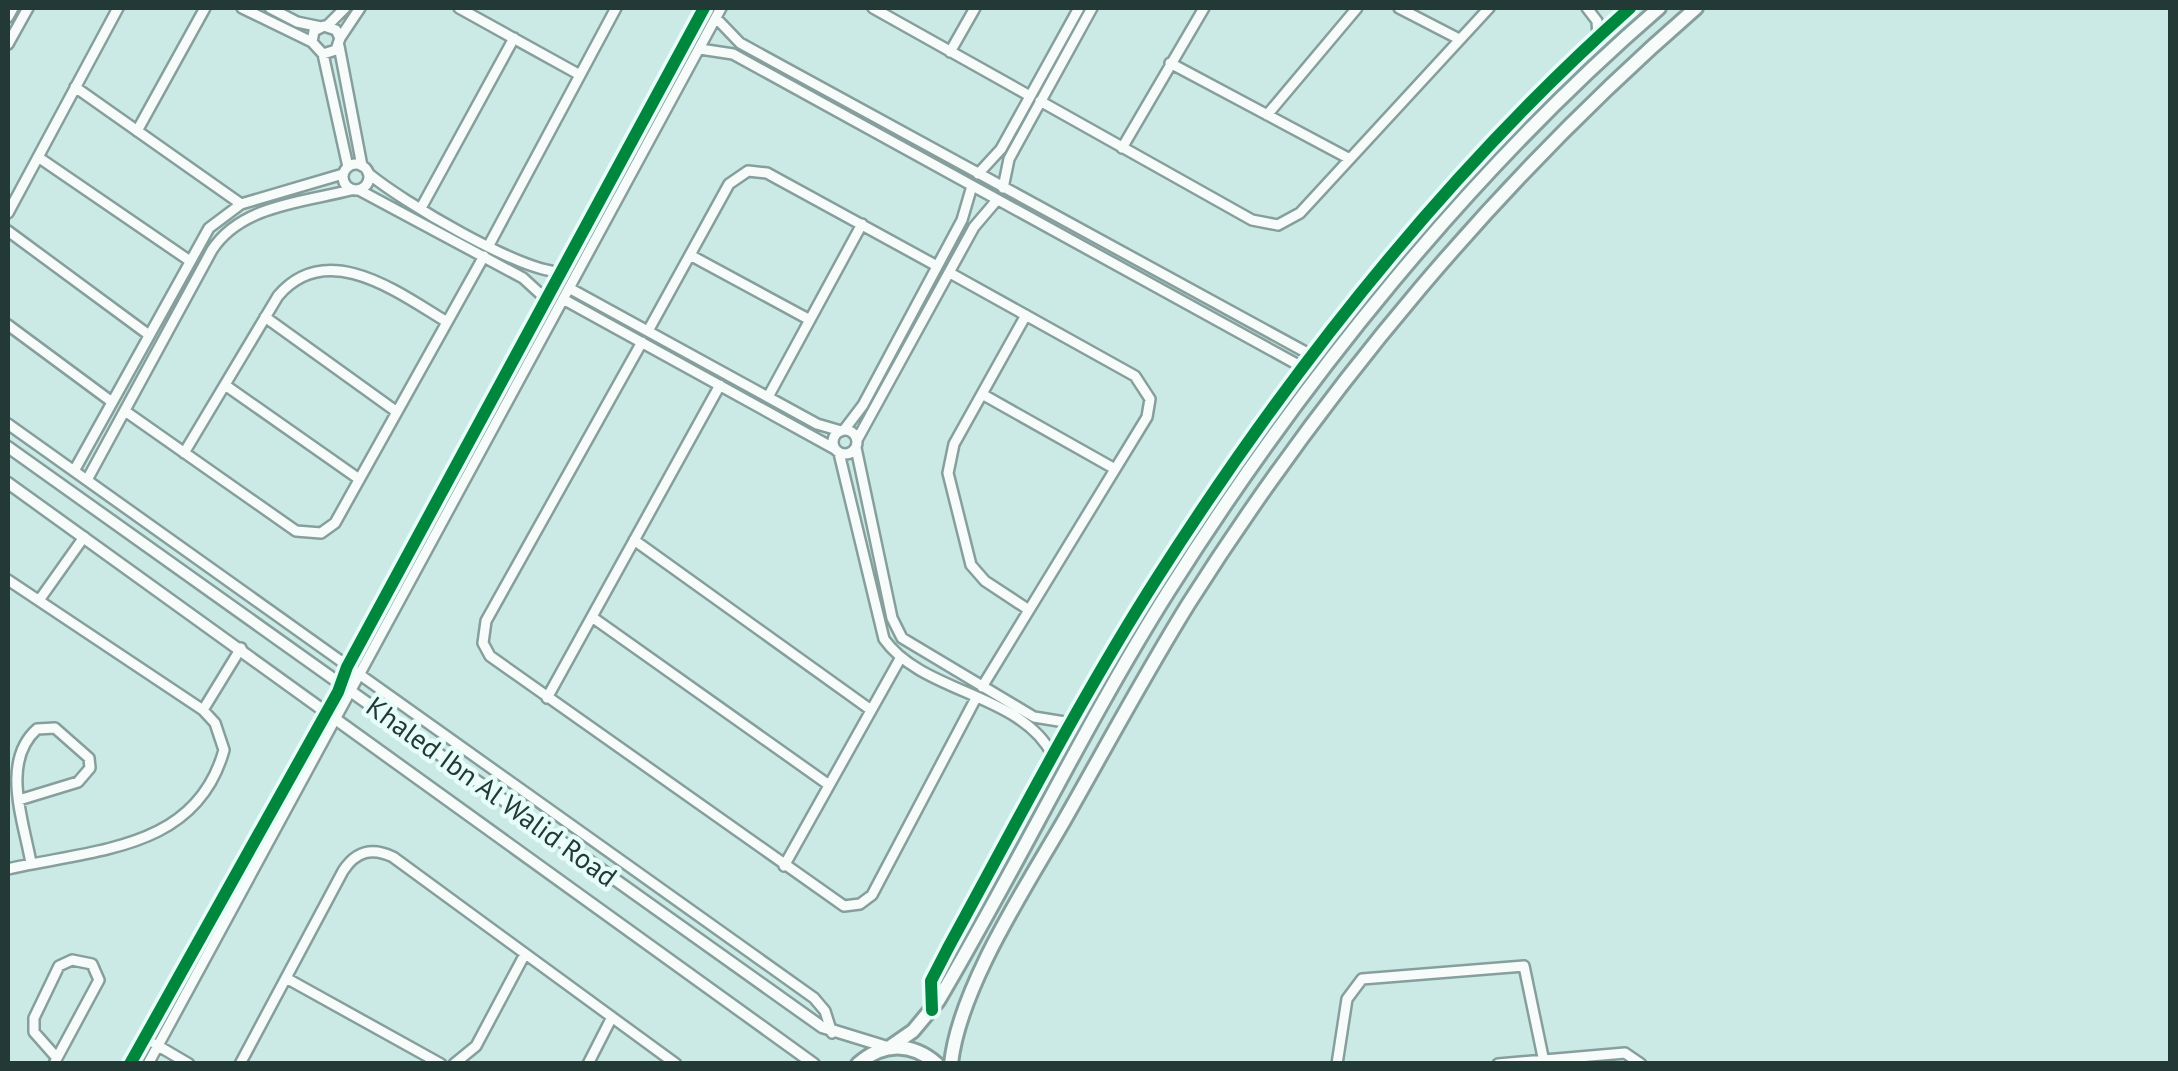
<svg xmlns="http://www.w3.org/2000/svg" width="2178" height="1071" font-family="'PT Sans',sans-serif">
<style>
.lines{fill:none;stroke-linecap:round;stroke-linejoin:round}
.minor-casing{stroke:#879f9c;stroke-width:14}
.tertiary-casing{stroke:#879f9c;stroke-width:15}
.secondary-casing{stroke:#879f9c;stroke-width:18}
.minor{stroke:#f7fcfb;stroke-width:9}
.tertiary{stroke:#f7fcfb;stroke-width:10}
.secondary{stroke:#f7fcfb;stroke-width:12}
.cycleway-casing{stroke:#e6fdfa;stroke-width:19}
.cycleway{stroke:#00873e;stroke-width:12}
.labels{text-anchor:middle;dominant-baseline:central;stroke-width:9;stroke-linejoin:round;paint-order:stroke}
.street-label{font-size:28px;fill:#223936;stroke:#e6fdfa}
</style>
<rect width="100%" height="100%" fill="#cbeae6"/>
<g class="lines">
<g class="minor-casing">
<path id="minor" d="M242 8 312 42 323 54 336 50 340 38 336 30 324 26 314 31 312 42
M270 8 297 22 321 27
M459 8 580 75
M873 8 1030 96
M1399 8 1459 39
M1587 8 1597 21 1598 37
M8 17 13 8
M716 18 740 43 1311 355
M327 26 345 8
M340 38 360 8
M8 44 28 8
M339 46 362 166
M700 49 733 54 1302 367
M950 52 975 8
M323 54 348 167
M1170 63 1348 158
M75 87 241 204
M1040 101 1252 220 1278 225 1300 213 1489 8
M1267 115 1357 8
M137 131 205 8
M1122 148 1204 8
M38 157 190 261
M343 177a13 13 0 1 1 26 0a13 13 0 1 1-26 0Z
M368 173C401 201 522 273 562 272
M978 174 1001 149 1079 8
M1003 188 1009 159 1092 8
M359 190 523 278 547 300
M421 208 514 38
M8 213 118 8
M8 231 149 335
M489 245 616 8
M690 255 810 320
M950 273 1135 376 1150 399 1147 417 982 687
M569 288 817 424 841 431
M563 299 835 449
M1026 315 954 444 948 473 971 565 985 581 1029 610
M265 317 397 412
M8 325 112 402
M648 331 729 184 748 171 767 173 937 266
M642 342 486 621 483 643 490 656 844 906 860 904 872 895 976 698
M225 385 359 479
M982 394 1115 469
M768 397 862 224
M125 411 296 531 321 533 335 523 484 256
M8 424 814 998 825 1011 832 1033
M844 430 863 405 962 220 972 186
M833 442a12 12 0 1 1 24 0a12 12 0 1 1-24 0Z
M857 440 974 227 997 200
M856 448 892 618 902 638 1034 717 1071 723
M184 453 278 296C327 238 399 293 447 322
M839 453 884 639C923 694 1022 693 1053 756
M74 471 209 228 241 204 343 174
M87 480 212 250C241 205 304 202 351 190
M634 540 871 710
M8 580 203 710 215 723 224 750C196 851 94 849 8 869
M40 599 84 537
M592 617 829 785
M547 698 720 385
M203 710 241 648
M19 800 78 782 90 768 89 758 55 728 37 729C0 762 24 822 31 863
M784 866 901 657
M286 978 441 1064
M155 1044 189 1064
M54 1064 57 1058 99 980 92 964 72 960 59 966 34 1018V1032L57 1058
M130 1064 338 692 347 667 704 8
M148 1064 721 8
M240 1064 343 871C356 851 372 847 393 857L676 1064
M454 1064 476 1046 525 954
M588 1064 612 1017
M1337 1064 1347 999 1362 979 1524 966 1543 1057
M1498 1064 1625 1053 1641 1064"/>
</g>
<g class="tertiary-casing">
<path id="tertiary" d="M8 447 822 1027 887 1047
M8 483 814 1064
M932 1010 931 981 948 948C1016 824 1081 697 1157 578 1289 371 1446 172 1630 8"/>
</g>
<g class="secondary-casing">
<path id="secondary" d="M890 1047 913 1031 938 1001C1018 866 1085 724 1168 592 1301 381 1470 171 1659 8
M858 1064C883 1042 912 1042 937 1064
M951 1064C959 988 1026 887 1065 819 1106 747 1145 674 1189 603 1328 384 1500 178 1696 8"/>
</g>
<use href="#minor" class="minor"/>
<use href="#tertiary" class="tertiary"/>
<use href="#secondary" class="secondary"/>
<g class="cycleway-casing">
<path id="cycleway" d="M932 1010 931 981 948 948C1016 824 1081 697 1157 578 1289 371 1446 172 1630 8
M130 1064 338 692 347 667 704 8"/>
</g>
<use href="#cycleway" class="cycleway"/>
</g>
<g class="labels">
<g class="street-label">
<text transform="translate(492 791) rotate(36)">Khaled Ibn Al Walid Road</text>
</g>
</g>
<rect width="2178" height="1071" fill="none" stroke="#223936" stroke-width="20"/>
</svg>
